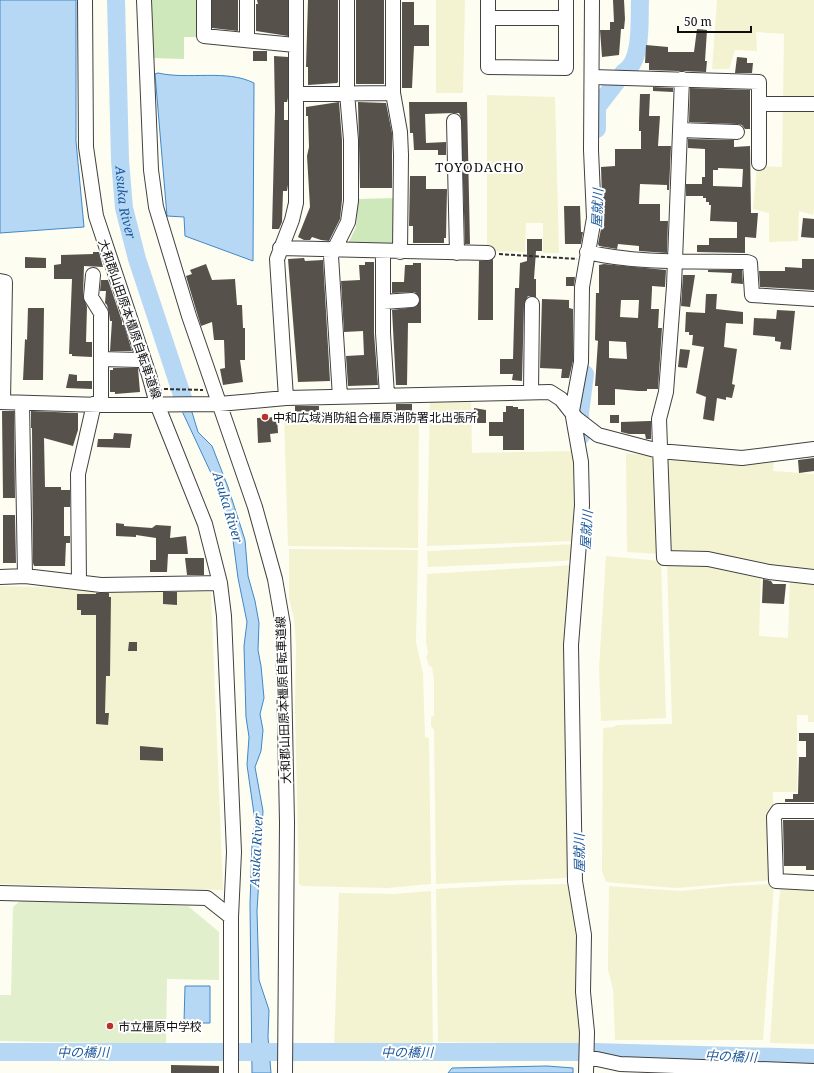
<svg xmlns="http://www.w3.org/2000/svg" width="814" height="1073" font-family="'Noto Serif','Noto Sans JP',serif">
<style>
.farmland{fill:#f3f3d1}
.green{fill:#cfe8bb}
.pitch{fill:#e1efcd}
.water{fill:#b7d8f4;stroke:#4188c7}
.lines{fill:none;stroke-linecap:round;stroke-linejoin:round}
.river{stroke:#b7d8f4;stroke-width:18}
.building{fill:#57514b;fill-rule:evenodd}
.minor-casing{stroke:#414141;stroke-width:16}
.path{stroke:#303030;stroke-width:2;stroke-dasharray:4 2;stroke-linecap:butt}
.minor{stroke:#fff;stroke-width:14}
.poi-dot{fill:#b9302c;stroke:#fff;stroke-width:1.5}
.labels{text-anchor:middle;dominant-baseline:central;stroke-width:4;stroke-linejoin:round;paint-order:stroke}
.street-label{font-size:12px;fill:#0e0e0e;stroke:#fff}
.poi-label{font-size:12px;fill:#0e0e0e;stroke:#fff;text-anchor:start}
.neighbourhood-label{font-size:13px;letter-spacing:1px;fill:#0e0e0e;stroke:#fff}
.water-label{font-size:13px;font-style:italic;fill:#1d5a9b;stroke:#fff}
</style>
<rect width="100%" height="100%" fill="#fefdf1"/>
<path class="farmland" d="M436 0H465L463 93H436Z
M717 0H814V209L813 215 799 211 798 241 769 242V213L753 209 757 166 782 167 784 34 756 32 757 51 735 50 729 69H712Z
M487 95 555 97 559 253H543V223H526L525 252 487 251Z
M430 400H471L472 453 575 451 579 541 427 546Z
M284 416H419L418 548 288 546Z
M626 453 657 457 659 554 627 552Z
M662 458 774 461 773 471 814 474V573L670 556Z
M578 544 574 559 564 561 428 567 427 551Z
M289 549 418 550 416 642 423 674 425 737 429 738 431 884 387 888 302 886 299 884 295 706 296 645 294 619 289 598Z
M606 556 660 561 661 563 666 718 601 721 599 669Z
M667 562 715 565 761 573 759 636 788 638 790 578 814 580V722H808V715H797V792H773V880L677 888 663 887 606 882 602 871 603 728 614 727 616 725 672 724Z
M574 565 571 877 565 878 436 884 434 730 431 726V717L434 716V680L432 667 429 666 426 657 428 653 426 642 427 574Z
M0 586 211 592 223 890 0 884Z
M571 884 580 934 584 1044 438 1042 436 889 509 885Z
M774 884 763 1040H615L613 989 608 970V958L609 886 680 891 730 886Z
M781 886H814V1044L770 1043 779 900Z
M431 891 433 1050H334L339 893 393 894Z"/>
<path class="green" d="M148 0H199L200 37H184V59L152 58Z
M396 198 397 249 346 248 356 227 358 199Z"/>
<path class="pitch" d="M21 900 188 906 219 932V980L167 979 166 1044 0 1041V995H11L13 907Z"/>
<path class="water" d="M0 0H76V141L84 227 0 233Z
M158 73C189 80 226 69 254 83L253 261 185 236 184 217 167 216 155 74Z
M181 376 198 432 212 446 228 487 245 540 248 576 255 601 259 623 258 650 261 666 264 698 260 714 263 730 261 751 255 767 263 811 257 911 259 980 269 1010 268 1037 271 1073H252L250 904 252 846 255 821 247 765 249 737 246 717 244 646 247 622 238 578 233 540 228 520 218 488 182 411 175 387Z
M185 986H210V1023H184Z
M547 1066 573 1068V1073H448L452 1068Z"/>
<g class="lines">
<g class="river">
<path id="s1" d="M116 0 120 160 124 208 137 259 185 404"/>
<path d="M597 129V107L624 72C643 61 639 20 640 0"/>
<path d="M581 436 580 413 585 374"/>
<path d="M0 1052H593L814 1058"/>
</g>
</g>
<path class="building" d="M212 0H238V31L212 28Z
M257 0H288V36L256 31V4H258Z
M308 0H338V82L337 83 308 85V67H306Z
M356 0H384V84H356Z
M613 0H624L625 19 624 29H621L619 55 602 57 600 30H610V22H614Z
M402 2H414V25H429V46H414L412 88H402Z
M697 29 707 30 705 61H707L706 72 649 70V63H645L646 45 668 47V52H694Z
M253 51H267V61H253Z
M274 56 288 57V98L287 102H284V120H288V185L287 191H283L282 222 279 229H272L275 110Z
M737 57 747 58V63H753L752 73H735Z
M653 87 673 88V92L653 91Z
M690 88 750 90V129H745L742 125 737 124 689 122Z
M640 94H650L649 116H660L658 146H671L669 190H667V185L640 184 639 204H660V221H668L667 253 639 251V246L618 244 617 249 599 246 598 244 602 224H603V199H602L601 167 615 166V149H641V131H639V122Z
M339 102 342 140V200L340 219 329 241 321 240 312 237 310 240H304L298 237 310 207 307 156 309 147 308 116H306V107Z
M358 102 386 103 392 133V188H360Z
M409 102H467L470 244H465L461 117 459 113H454L425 114 426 143 446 142V155H438V150H414L413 133H410Z
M688 139 734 140V147L750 146 751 213H758L756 238 745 237V253L697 252V245H709V238H737V222L710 221 711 205H709V202H706V198H703V196H686V184H702V177H705V149L688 148ZM718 168 743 169 742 187 713 186V170H718Z
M410 176H426V189H447L446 238H444V243H413V226H409Z
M564 206H580L581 232H583L581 244H565Z
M803 218 814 219V238L801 237Z
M527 239H542V251H536L534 279H536V297L528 296 524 304 522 381 512 380 513 374H500V359H513L515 288H519L520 263 527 261Z
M93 252H99L103 267 84 266 83 296 87 307 86 342H92V357L72 356V354H69L72 279H54V265L61 264V255L93 254Z
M25 257 46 258V268H25Z
M304 258 305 261 323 260 330 381 298 382 288 259Z
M493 259V320H478L479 261H488Z
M802 259H814V290L760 287 759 271H785V267L802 268Z
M365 262H374V333L378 385 348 386 346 356 364 355 363 331 344 332 341 281 360 280 359 265H365Z
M413 263H421V323H408L407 385H396L392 310 416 307 420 300 415 292 392 293V282H404L405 265H413Z
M206 264 212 280 235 279 237 305H242L243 328H245V360H240L243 382 223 385 220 369 225 368 224 340H214L212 322 201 326 197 313 186 276 192 274 190 270Z
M604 264 666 270 665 287 652 286V289L651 309H659L658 328H662L658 389H647V391H638L615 389V405H598V386H595L598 341 595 340 596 293H599V265ZM621 300H639L638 318 620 317ZM609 341 626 342 627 359 609 358Z
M708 270H742L743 284 731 283 732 273 708 272Z
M683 275H695L690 307 681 306Z
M566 277H575L574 286H566Z
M101 280H108L122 321V325H124L132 351H110L112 321H110L109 313 107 305 105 303 106 291H100Z
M706 294H717L716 309 743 312V324L726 323 724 347 737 349 732 384 735 385 732 398 726 397V400L717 398 714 421 703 419 706 397 696 393 704 347 692 345 693 335H689V332H685L686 312 705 313Z
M542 299 569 300V308L573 309V361L569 378H561L562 369 540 368Z
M28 308H44L43 380H23L25 339 27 340Z
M777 310 795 311 791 350 780 349 781 342 775 341V337L753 335 754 318 776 319Z
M680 349 690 350 687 368 678 367Z
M113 368H138L140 392 115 394V392H110V370H113Z
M69 374 77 375V381H92V389L66 388Z
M396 404H412V413H396Z
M295 406H319V413H295Z
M506 406H513V407H518V409H524V450H503V436H489V422H503V412H506Z
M474 408 486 410V423H474Z
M2 411H14L15 498H3Z
M31 411 78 413V430L73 446 44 438 45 487H61V490H70V507H64V536H70V543H66L65 566H34L33 563 32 428H31Z
M610 415H619V423H610Z
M277 417 278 433 270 434 271 442 258 443 257 418Z
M649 421H651V439H646L645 434H629L621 432V422Z
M114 433 132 434 130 448 97 447 98 439H113Z
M814 458V471L799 473 798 460Z
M3 515H15L16 563H3Z
M116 523 124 524V526L152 528 156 525 171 526 170 538 186 536 188 554H168L167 572H150V560H156V538L136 535V537L116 536Z
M185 558H204V575H187Z
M763 579 771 581 773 584H786L784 604 762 603Z
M163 592H177V605L163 604Z
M96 593H109V597H111L110 676H106L105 713H109L108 725 96 724V615H81V610H77V594H96Z
M129 642H137V651H128Z
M799 733H814V802H785V799H793V794H798L799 757H806V741H799Z
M140 746 163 748V761L140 760Z
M783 820H814V870H806V866H784Z
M171 1065 219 1066V1073H171Z"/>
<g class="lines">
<g class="minor-casing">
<path id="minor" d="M85 0 86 147 96 216 149 375 157 404 205 524 220 583 224 616 234 852 231 917V1073
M144 0 151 170 156 207 189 316 255 507 275 579 283 625 287 822 285 1073
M204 0V36L295 45
M393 0V93L400 132 401 155 400 252
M488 0V67L566 68V0
M488 18H566
M247 40V0
M592 77 759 82V163
M682 79 674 286 666 392 659 419 664 558 708 559 769 572 814 577
M296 94 393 93
M760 104H814
M454 121 457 253
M680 130 737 132
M280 248 488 253
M383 252V333L387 395
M587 252C637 264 696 261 747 262L750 263 752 295 814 299
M93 275 91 297 101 313V405
M0 281 5 282 3 402
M383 302 412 300
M101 359 139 360
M531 392 532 304
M340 397 331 256 348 222 351 201V140L347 93V0
M286 398 277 259 292 220 296 203V0
M0 402 101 405 219 404 286 398 550 392 561 399 576 418 598 435 659 451 742 458 814 449
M22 403 25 576
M0 577 25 576 101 585 220 583
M79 582 78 474 94 404
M814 811H778L774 817 776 881 814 883
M0 893 207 898 231 917
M587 1059H597L620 1064 814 1071
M586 1073 587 1032 583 992 584 935 575 881 571 645 582 505 581 462 572 411 581 362 582 287 594 218 591 150 592 0"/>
</g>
<path class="path" d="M499 254 577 259
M164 389 203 390"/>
<use href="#minor" class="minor"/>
</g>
<g class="poi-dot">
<circle cx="265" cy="417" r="4"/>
<circle cx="110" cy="1026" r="4"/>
</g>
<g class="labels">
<g class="street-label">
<text transform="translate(130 319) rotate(71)">大和郡山田原本橿原自転車道線</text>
<text transform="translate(283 700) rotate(-92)">大和郡山田原本橿原自転車道線</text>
</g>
<g class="poi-label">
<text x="273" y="417">中和広域消防組合橿原消防署北出張所</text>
<text x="118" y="1026">市立橿原中学校</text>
</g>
<g class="neighbourhood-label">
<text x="480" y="167">TOYODACHO</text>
</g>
<g class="water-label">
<text stroke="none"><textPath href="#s1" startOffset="203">Asuka River</textPath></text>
<text transform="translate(597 208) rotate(-88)">屋就川</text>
<text transform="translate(228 507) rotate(73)">Asuka River</text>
<text transform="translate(586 530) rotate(-86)">屋就川</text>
<text transform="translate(256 850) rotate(-87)">Asuka River</text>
<text transform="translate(579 853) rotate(-91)">屋就川</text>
<text x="83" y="1052">中の橋川</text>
<text x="407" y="1052">中の橋川</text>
<text transform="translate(731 1056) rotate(2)">中の橋川</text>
</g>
</g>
<path d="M678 26v6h73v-6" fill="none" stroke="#0e0e0e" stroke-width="2"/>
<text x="684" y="26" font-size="12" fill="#0e0e0e" stroke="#ffffff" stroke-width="3" paint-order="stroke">50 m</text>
</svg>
